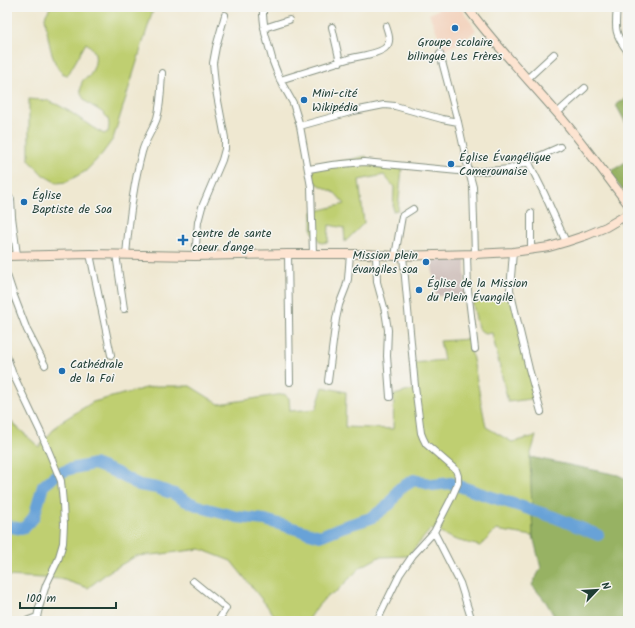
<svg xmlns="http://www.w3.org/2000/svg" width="635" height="628" font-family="Kalam,sans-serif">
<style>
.built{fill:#f3d4bf}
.industrial{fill:#cfc0bb}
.green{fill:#bfcf71;stroke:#6f8652}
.forest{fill:#97b263;stroke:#5b784c}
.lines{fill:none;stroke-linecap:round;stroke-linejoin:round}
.river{stroke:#68a2d7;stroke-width:12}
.street-casing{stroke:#879282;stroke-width:8}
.secondary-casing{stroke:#879282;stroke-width:10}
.street{stroke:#fff;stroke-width:6}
.secondary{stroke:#fde4d1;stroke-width:8}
.poi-dot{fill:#1f6fb2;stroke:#f6f6f2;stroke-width:1.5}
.labels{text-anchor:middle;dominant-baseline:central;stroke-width:3;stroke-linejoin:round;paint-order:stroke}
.poi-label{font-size:12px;fill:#1f3d34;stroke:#f6f6f2;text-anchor:start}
</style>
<rect width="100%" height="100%" fill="#f6f6f2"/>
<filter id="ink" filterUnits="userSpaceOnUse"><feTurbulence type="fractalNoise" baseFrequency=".025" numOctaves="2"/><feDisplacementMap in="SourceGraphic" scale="8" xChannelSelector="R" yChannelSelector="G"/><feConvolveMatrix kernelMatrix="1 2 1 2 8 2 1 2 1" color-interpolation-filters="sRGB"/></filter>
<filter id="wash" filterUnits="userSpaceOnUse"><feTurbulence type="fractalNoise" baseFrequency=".012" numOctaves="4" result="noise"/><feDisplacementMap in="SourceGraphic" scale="16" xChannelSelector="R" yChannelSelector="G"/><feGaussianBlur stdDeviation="0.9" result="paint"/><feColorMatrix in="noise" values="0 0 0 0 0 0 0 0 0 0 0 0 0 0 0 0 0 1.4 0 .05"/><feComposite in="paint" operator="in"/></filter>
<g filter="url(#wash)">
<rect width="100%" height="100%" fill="#efe8d1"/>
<path class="built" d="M443 7H460L476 30 467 38 456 45 444 49 429 14Z"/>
<path class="industrial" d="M465 258V296H436L431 259Z"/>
<path class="green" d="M50 7H154L113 139 102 154 86 171 66 182 57 183 43 175 29 160V99C36 100 44 99 51 102 70 109 86 125 104 134L108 132C109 126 110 121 106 116 98 106 78 104 81 86 82 80 84 78 89 77 96 65 100 52 86 43L68 75C67 75 64 74 62 73 51 64 47 31 45 17 46 13 49 11 50 7Z
M7 127 11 167H7Z
M366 156 373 166 402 168 398 210 393 211 394 187 384 175 359 180 364 223 345 242 344 228 329 225 328 242 321 243 312 231V212L345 204 335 193 312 181V173L316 164 342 161Z
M511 296 537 398 508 402 492 333 485 334 478 328 472 301 488 300Z
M469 339 486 427 512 442 536 436 530 457 533 536 496 530 480 546 456 540 431 529 408 556 379 557 361 567 337 591 325 598 317 607 308 621H279L231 561 200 549 162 554 136 556 107 573 88 588 61 579 7 576V418L39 447 59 423 93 402 146 388 157 386H190L219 404 284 394 289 398 290 411 316 409 323 387 346 392 345 427 393 429 394 395 416 389 413 363 444 360 440 341Z"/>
<path class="forest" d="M628 97V127L616 105Z
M628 159V195L616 182 610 172 624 163Z
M530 457 618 475 628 480V621H557L546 602 532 585 541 568 533 536Z"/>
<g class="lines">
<path class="river" d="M60 473 70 469 94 464 115 472 139 485 157 488 174 494 186 501 204 508 237 517 265 520 320 536 342 527 371 518 390 504 399 489 414 480 433 485 451 483 476 492 554 517 598 535
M7 525 11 527 22 529 28 524 34 517 43 486 56 475"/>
</g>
</g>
<g filter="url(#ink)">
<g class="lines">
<g class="street-casing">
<path id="street" d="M263 7V15L265 33 273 62 280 80 293 103 300 126 311 187 313 254
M617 7C615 29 614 33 628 52
M332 27 340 62
M264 28 289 20
M440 54 458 122 469 172 473 187 475 254
M527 79 554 54
M280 80C303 73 325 66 348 59 358 56 380 54 386 47 392 41 388 33 386 26
M557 113 585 88
M300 126 354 111 384 105 395 106 442 119 458 122
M528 161 544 193 566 242
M309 169 332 165 364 162 469 172 499 170 509 169 517 166 560 147
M11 199 12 217 17 255
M623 217 628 227
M531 250V213
M513 252 510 290 529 369 541 412
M90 254 111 355
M116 254 124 309
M288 254 290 382
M467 254 468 290 475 349
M126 255C129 220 133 186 142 152 145 140 153 130 157 118 161 104 161 88 162 73
M376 255 377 282 385 311 388 330 387 356 390 397
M195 256 198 222 202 207 222 160 225 149V138L215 85 213 63 216 47 225 15
M395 256 402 216 413 209
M7 275 14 296 27 330 45 365
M7 357 12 372 41 433 61 481 63 503 64 524 63 543 58 560 46 585 39 608 37 617 39 621
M328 381 336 319 339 305 346 287 348 279 350 254
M434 532 460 583 472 621
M193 581 226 608 218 621
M26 621 37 617
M377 621 400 574 413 555 434 532 451 499 458 483V476L456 470 426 444 423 438 421 433 415 386 403 256"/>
</g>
<g class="secondary-casing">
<path id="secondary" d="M467 7C495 45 528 79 558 114 583 143 605 174 628 204
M7 256 90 254 195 256 288 254H368L395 256 475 254 513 252 549 247 566 242 587 235 606 227 628 214"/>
</g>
<use href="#street" class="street"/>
<use href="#secondary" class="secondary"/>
</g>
</g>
<g class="poi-dot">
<circle cx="455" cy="28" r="4"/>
<circle cx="304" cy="100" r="4"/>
<circle cx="451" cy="164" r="4"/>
<circle cx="24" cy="202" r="4"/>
<path d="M181 234h4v4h4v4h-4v4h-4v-4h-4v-4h4z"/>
<circle cx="426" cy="262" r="4"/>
<circle cx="419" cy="290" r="4"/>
<circle cx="62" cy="371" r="4"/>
</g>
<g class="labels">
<g class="poi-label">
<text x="455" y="42" text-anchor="middle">Groupe scolaire<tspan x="455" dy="14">bilingue Les Frères</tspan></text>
<text x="312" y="93">Mini-cité<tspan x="312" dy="14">Wikipédia</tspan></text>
<text x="459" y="157">Église Évangélique<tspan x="459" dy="14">Camerounaise</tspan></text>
<text x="32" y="195">Église<tspan x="32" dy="14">Baptiste de Soa</tspan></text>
<text x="192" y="233">centre de sante<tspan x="192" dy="14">coeur d'ange</tspan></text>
<text x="418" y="255" text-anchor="end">Mission plein<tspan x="418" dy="14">évangiles soa</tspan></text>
<text x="427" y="283">Église de la Mission<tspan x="427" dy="14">du Plein Évangile</tspan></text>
<text x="70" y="364">Cathédrale<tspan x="70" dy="14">de la Foi</tspan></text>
</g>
</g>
<rect width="635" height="628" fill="none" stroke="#f6f6f2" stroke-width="24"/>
<g transform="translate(597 590) rotate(65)" stroke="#f6f6f2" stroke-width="3" paint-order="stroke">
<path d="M0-3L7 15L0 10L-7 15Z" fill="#1f3d34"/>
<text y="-6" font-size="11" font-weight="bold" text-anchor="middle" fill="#1f3d34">N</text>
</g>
<path d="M20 602v6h96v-6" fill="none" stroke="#1f3d34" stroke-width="2"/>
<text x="26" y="602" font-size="12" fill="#1f3d34" stroke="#f6f6f2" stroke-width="3" paint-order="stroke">100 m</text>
</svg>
